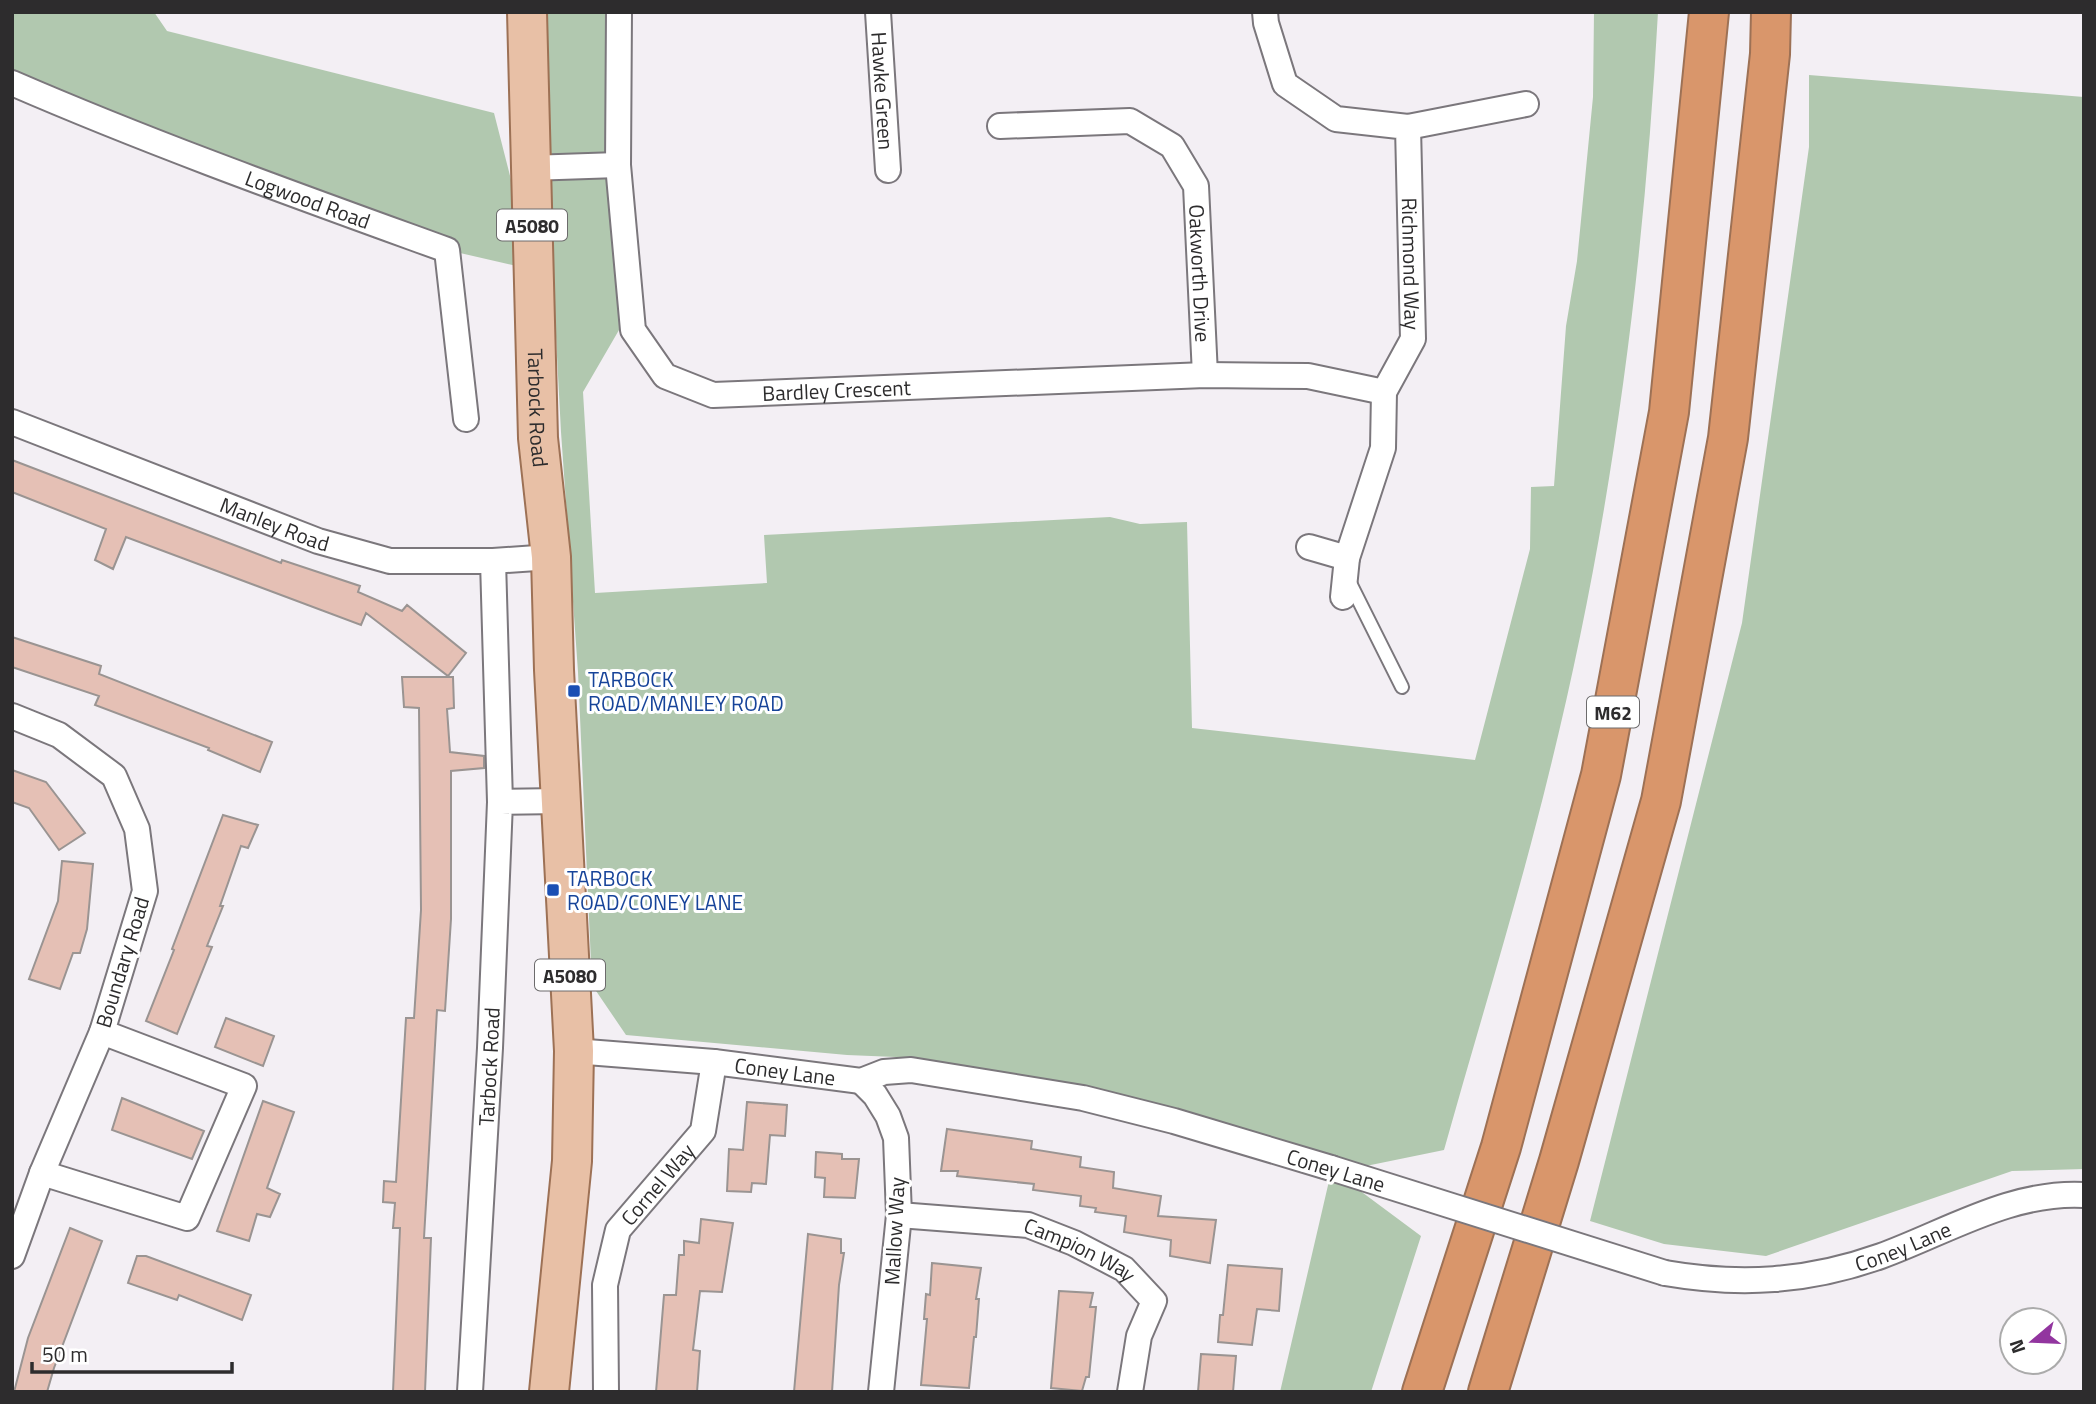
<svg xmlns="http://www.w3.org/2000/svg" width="2096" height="1404" font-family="'Titillium Web',sans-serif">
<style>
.green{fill:#b1c8af}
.building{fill:#e5c0b5;stroke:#9a9492;stroke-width:2}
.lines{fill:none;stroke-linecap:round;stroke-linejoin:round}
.lane-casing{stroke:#7b777c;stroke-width:16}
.street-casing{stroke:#7b777c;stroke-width:28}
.primary-casing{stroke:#9d7155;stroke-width:42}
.highway-casing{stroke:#9d7155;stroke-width:42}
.lane{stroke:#fff;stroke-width:12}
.street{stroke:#fff;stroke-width:24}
.primary{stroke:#e8c0a6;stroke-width:38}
.highway{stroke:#d9966b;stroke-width:38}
.street-bridge-casing{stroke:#7b777c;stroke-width:28;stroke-linecap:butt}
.street-bridge{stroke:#fff;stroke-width:24}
.transit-dot{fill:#1a4fb4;stroke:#fff;stroke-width:2.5}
.labels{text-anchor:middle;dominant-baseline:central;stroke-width:6;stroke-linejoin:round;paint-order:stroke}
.shield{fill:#fff;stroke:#6c6b6c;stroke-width:2}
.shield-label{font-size:19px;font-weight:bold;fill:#2d2c2d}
.street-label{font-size:21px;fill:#2d2c2d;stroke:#fff}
.transit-label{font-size:21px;fill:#164399;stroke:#fff;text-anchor:start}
</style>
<rect width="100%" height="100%" fill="#f3eff4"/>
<path class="green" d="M12 12H154L167 31 494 113 534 270 447 250 12 83Z
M539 12H613L619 330 583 392 595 593 767 583 764 535 1110 517 1140 524 1187 522 1192 728 1475 760 1530 549 1531 487 1554 486 1566 326 1577 261 1593 97 1594 12H1658C1644 268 1611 525 1549 773 1518 900 1479 1025 1444 1150L1361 1167 1089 1089 920 1058 847 1055 626 1035 592 985 578 672 561 432Z
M1809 75 2084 97V1169L2012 1171 1766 1256 1664 1244 1590 1221 1742 623 1809 147Z
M1329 1181 1355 1187 1421 1236 1371 1392H1280Z"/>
<path class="building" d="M12 460 281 563 282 560 360 586 358 592 402 611 407 605 466 653 448 676 366 613 361 625 126 537 113 569 95 560 106 529 12 492Z
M12 637 101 666 99 674 272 742 260 772 208 750 209 748 95 705 99 696 12 667Z
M402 677H453L454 708 447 709 450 752 484 756V768L451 771V919L445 1011 437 1010 424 1238H431L425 1392H393L400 1228H393L395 1203 383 1202 384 1181 396 1182 406 1018H414L421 910 419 708 404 707Z
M12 770 46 782 85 833 59 850 29 808 12 802Z
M223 815 258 825 248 848 241 846 220 906H223L207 946 212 947 177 1034 146 1021 174 950 172 949Z
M62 861 93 864 87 929 80 953H73L60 989 29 979 58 901Z
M226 1018 274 1036 263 1066 215 1047Z
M122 1098 204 1131 192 1159 112 1130Z
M263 1101 294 1112 267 1188 280 1194 270 1217 257 1214 249 1241 217 1231Z
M747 1102 787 1105 785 1136 770 1135 766 1184 752 1183 751 1192 727 1191 729 1149 743 1150Z
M947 1129 1032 1141 1031 1149 1081 1157 1080 1167 1114 1172 1113 1188 1161 1196 1158 1216 1216 1220 1210 1263 1170 1256 1171 1240 1124 1232 1126 1216 1095 1212 1096 1208 1080 1206 1081 1196 1033 1190 1034 1184 957 1176 958 1171H941Z
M816 1152 842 1154V1159H859L855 1198 824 1197 825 1178 815 1177Z
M701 1219 733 1223 722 1292 700 1291 693 1350 700 1351 697 1392H656L664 1295H676L679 1255H684V1241L699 1243Z
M70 1228 102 1241 54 1368 47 1392H14L28 1338Z
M808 1234 841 1239V1253H844L839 1285 832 1392H794Z
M137 1256H146L251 1295 242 1320 179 1295 177 1300 128 1283Z
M932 1263 981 1268 976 1299H979L976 1337H974L969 1388 921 1385 927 1319H924L926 1294 930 1295Z
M1228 1265 1282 1269 1279 1311 1257 1309 1252 1345 1218 1342 1220 1315H1223Z
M1059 1291 1093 1293 1090 1307H1096L1089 1377H1086L1082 1391 1051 1388Z
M1201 1354 1236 1356 1233 1392H1198Z"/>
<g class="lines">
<g class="lane-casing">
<path id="lane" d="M1349 581 1402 687"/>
</g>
<g class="street-casing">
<g id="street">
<path id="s1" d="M619 12 618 165 633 330 665 376 713 395 1205 375 1308 376 1384 392"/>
<path id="s2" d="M878 12 888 170"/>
<path id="s3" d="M1265 12 1266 23 1285 84 1336 119 1408 127 1413 339 1384 392 1383 448 1347 558 1343 597"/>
<path id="s4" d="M12 83C155 145 301 197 447 250L466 419"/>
<path id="s5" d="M1000 126 1130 121 1172 146 1196 186 1205 375"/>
<path d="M1408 127 1526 104"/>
<path d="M529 168 618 165"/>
<path id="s6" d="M12 422 318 541 390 561H493L551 557"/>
<path d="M1309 547 1347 558"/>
<path d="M493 561 500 802"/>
<path d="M12 716 59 735 114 776 137 829 145 891 102 1032 42 1173 12 1256"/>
<path id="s7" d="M574 1051 714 1062 861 1081 884 1072 911 1070 1083 1098 1174 1121 1331 1168"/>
<path d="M861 1081 875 1095 888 1116 896 1138 899 1215 881 1392"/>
<path d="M42 1173 187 1218 244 1086 102 1032"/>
<path id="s8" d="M899 1215 1028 1225 1074 1243 1124 1269 1154 1301 1139 1336 1130 1392"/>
<path id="s9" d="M1665 1273C1740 1286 1808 1282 1881 1256 1947 1232 2011 1191 2084 1195"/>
<path id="s10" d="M470 1392 490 1048 500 802 561 801"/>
<path id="s11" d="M606 1392 605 1285 618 1230 703 1131 714 1062"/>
</g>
</g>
<g class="primary-casing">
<g id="primary">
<path id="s12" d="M527 12 538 438 551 557 554 670 574 1051 572 1161 549 1392"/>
</g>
</g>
<g class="highway-casing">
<path id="highway" d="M1422 1392 1501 1147 1601 775 1669 412 1709 12
M1488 1392 1559 1161 1661 801 1728 438 1770 54 1771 12"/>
</g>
<use href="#lane" class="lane"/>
<use href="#street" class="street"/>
<use href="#primary" class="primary"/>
<use href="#highway" class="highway"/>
<g class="street-bridge-casing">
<path id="street-bridge" d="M1331 1168 1665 1273"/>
</g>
<use href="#street-bridge" class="street-bridge"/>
</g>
<g class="transit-dot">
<rect x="567" y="684" width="14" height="14" rx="3.5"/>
<rect x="546" y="883" width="14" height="14" rx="3.5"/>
</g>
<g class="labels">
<g class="shield">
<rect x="497" y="209.5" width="70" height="31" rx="5"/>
<rect x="1587" y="696.5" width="52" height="31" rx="5"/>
<rect x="535" y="959.5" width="70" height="31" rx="5"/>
</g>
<g class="shield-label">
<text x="532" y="225">A5080</text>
<text x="1613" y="712">M62</text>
<text x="570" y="975">A5080</text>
</g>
<g class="street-label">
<text stroke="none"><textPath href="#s2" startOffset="79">Hawke Green</textPath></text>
<text stroke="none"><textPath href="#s4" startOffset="318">Logwood Road</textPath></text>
<text stroke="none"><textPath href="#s3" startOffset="346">Richmond Way</textPath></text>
<text stroke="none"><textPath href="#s5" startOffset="313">Oakworth Drive</textPath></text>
<text stroke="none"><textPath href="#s1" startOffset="550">Bardley Crescent</textPath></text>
<text stroke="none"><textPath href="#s12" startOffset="396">Tarbock Road</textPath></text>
<text stroke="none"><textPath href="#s6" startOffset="282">Manley Road</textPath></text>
<text transform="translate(122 962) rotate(-73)">Boundary Road</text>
<text stroke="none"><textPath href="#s10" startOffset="326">Tarbock Road</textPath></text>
<text stroke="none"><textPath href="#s7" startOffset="212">Coney Lane</textPath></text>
<text transform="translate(1336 1170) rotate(17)">Coney Lane</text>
<text stroke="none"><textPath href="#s11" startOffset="224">Cornel Way</textPath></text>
<text transform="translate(894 1231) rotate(-87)">Mallow Way</text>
<text stroke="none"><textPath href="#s9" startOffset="243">Coney Lane</textPath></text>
<text stroke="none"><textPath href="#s8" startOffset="187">Campion Way</textPath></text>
</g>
<g class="transit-label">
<text x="588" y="679">TARBOCK<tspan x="588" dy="24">ROAD/MANLEY ROAD</tspan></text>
<text x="567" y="878">TARBOCK<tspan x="567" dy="24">ROAD/CONEY LANE</tspan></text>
</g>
</g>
<rect width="2096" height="1404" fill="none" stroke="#2d2c2d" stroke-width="28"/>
<g transform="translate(2033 1341) rotate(251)"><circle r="33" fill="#ffffff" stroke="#ababab" stroke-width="2"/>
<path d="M0-5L12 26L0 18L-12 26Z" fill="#92359f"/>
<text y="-10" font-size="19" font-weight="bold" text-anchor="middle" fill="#2d2c2d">N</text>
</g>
<path d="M32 1362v10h200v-10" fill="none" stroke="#2d2c2d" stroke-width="3.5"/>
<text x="42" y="1362" font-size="21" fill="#2d2c2d" stroke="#ffffff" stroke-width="5" paint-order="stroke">50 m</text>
</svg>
